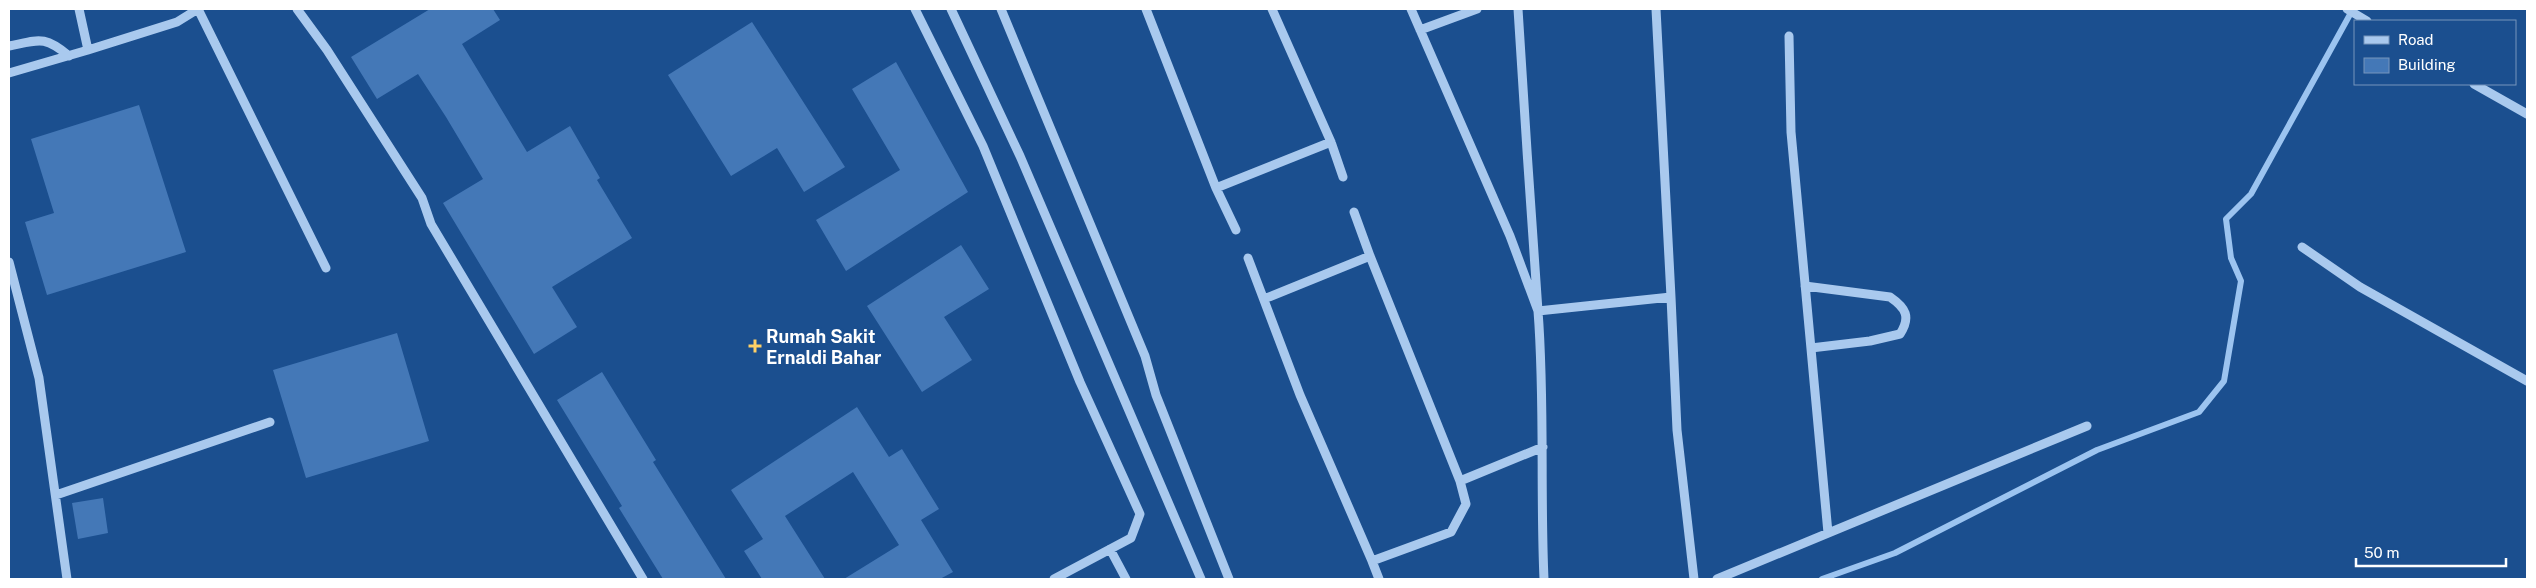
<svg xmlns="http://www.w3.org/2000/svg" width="2536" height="588" font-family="'Public Sans',sans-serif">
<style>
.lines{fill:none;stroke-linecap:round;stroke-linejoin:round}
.stream{stroke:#9cc4f0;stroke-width:6}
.building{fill:#4478b7}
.minor{stroke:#a9c9ee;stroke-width:9}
.poi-dot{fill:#ffd166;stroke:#1b4f8f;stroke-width:2}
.labels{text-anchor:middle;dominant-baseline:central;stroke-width:4.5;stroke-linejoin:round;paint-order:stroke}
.poi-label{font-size:18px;font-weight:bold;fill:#fff;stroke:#1b4f8f;text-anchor:start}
</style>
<rect width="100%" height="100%" fill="#1b4f8f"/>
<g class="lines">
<path class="stream" d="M1822 579 1895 553 2097 450 2199 412 2224 381 2241 281 2231 258 2226 219 2251 194 2353 9"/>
</g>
<path class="building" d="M430 9H493L500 20 462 44 527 152 570 126 600 178 597 180 632 238 552 287 577 327 534 354 443 203 483 179 446 117 418 74 377 99 351 57Z
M752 22 845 167 804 192 777 148 731 176 668 75Z
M896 62 968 192 846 271 816 220 900 170 852 89Z
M139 105 186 252 47 295 25 222 54 213 31 139Z
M961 245 989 289 944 317 972 360 922 392 867 306Z
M397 333 429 441 306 478 273 370Z
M602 372 656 460 653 462 726 579H663L619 508 622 506 557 400Z
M857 407 889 457 902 449 939 509 921 520 953 572 940 579H844L899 545 853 472 785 516 825 579H762L744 551 763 539 731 490Z
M103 498 108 533 78 539 72 503Z"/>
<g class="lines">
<path class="minor" d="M198 9 326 268
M297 9 327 50 422 198 431 224 643 579
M915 9 983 146 1080 382 1140 514 1131 538 1054 579
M951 9 1020 156 1201 579
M1001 9 1145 356 1156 395 1229 579
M1146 9 1216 188 1236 230
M1272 9 1331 142 1343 177
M1411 9 1510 236 1538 311 1671 297 1677 430 1694 579
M1518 9C1524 110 1531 210 1538 311 1545 400 1540 490 1544 579
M1656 9 1671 297
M2347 9 2367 21
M1420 30 1477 9
M1789 36 1791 132 1828 533
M9 46C39 40 44 35 69 56
M88 50 177 22 198 9
M9 73 88 50 79 9
M2474 84 2527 114
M1216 188 1331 142
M1354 212 1370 256 1460 481 1543 447
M2302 247 2360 287 2527 381
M1248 258 1300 395 1372 561 1451 532 1466 504 1460 481
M9 262 39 378 67 579
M1805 286 1890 297C1906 308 1911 317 1900 334L1870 341 1811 348
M1264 299 1370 256
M56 495 270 422
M1110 549 1126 579
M1372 561 1379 579
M1717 579 2087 426"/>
</g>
<path class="poi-dot" d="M752.5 338.5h5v5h5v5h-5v5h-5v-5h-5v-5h5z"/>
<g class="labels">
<g class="poi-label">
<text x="766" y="336">Rumah Sakit<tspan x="766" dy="21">Ernaldi Bahar</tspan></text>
</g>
</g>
<rect width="2536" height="588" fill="none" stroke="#ffffff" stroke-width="20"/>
<rect x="2354" y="20" width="162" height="65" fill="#1b4f8f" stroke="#7695bc"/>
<rect x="2364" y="36" width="25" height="8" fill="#a9c9ee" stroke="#7695bc"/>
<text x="2398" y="45" font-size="15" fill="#ffffff">Road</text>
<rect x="2364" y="58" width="25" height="15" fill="#4478b7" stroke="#7695bc"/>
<text x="2398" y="70" font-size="15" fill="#ffffff">Building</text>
<path d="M2356 558v8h150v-8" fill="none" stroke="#ffffff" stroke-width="2.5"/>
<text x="2364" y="558" font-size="15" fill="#ffffff" stroke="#1b4f8f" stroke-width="4" paint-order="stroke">50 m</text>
</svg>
